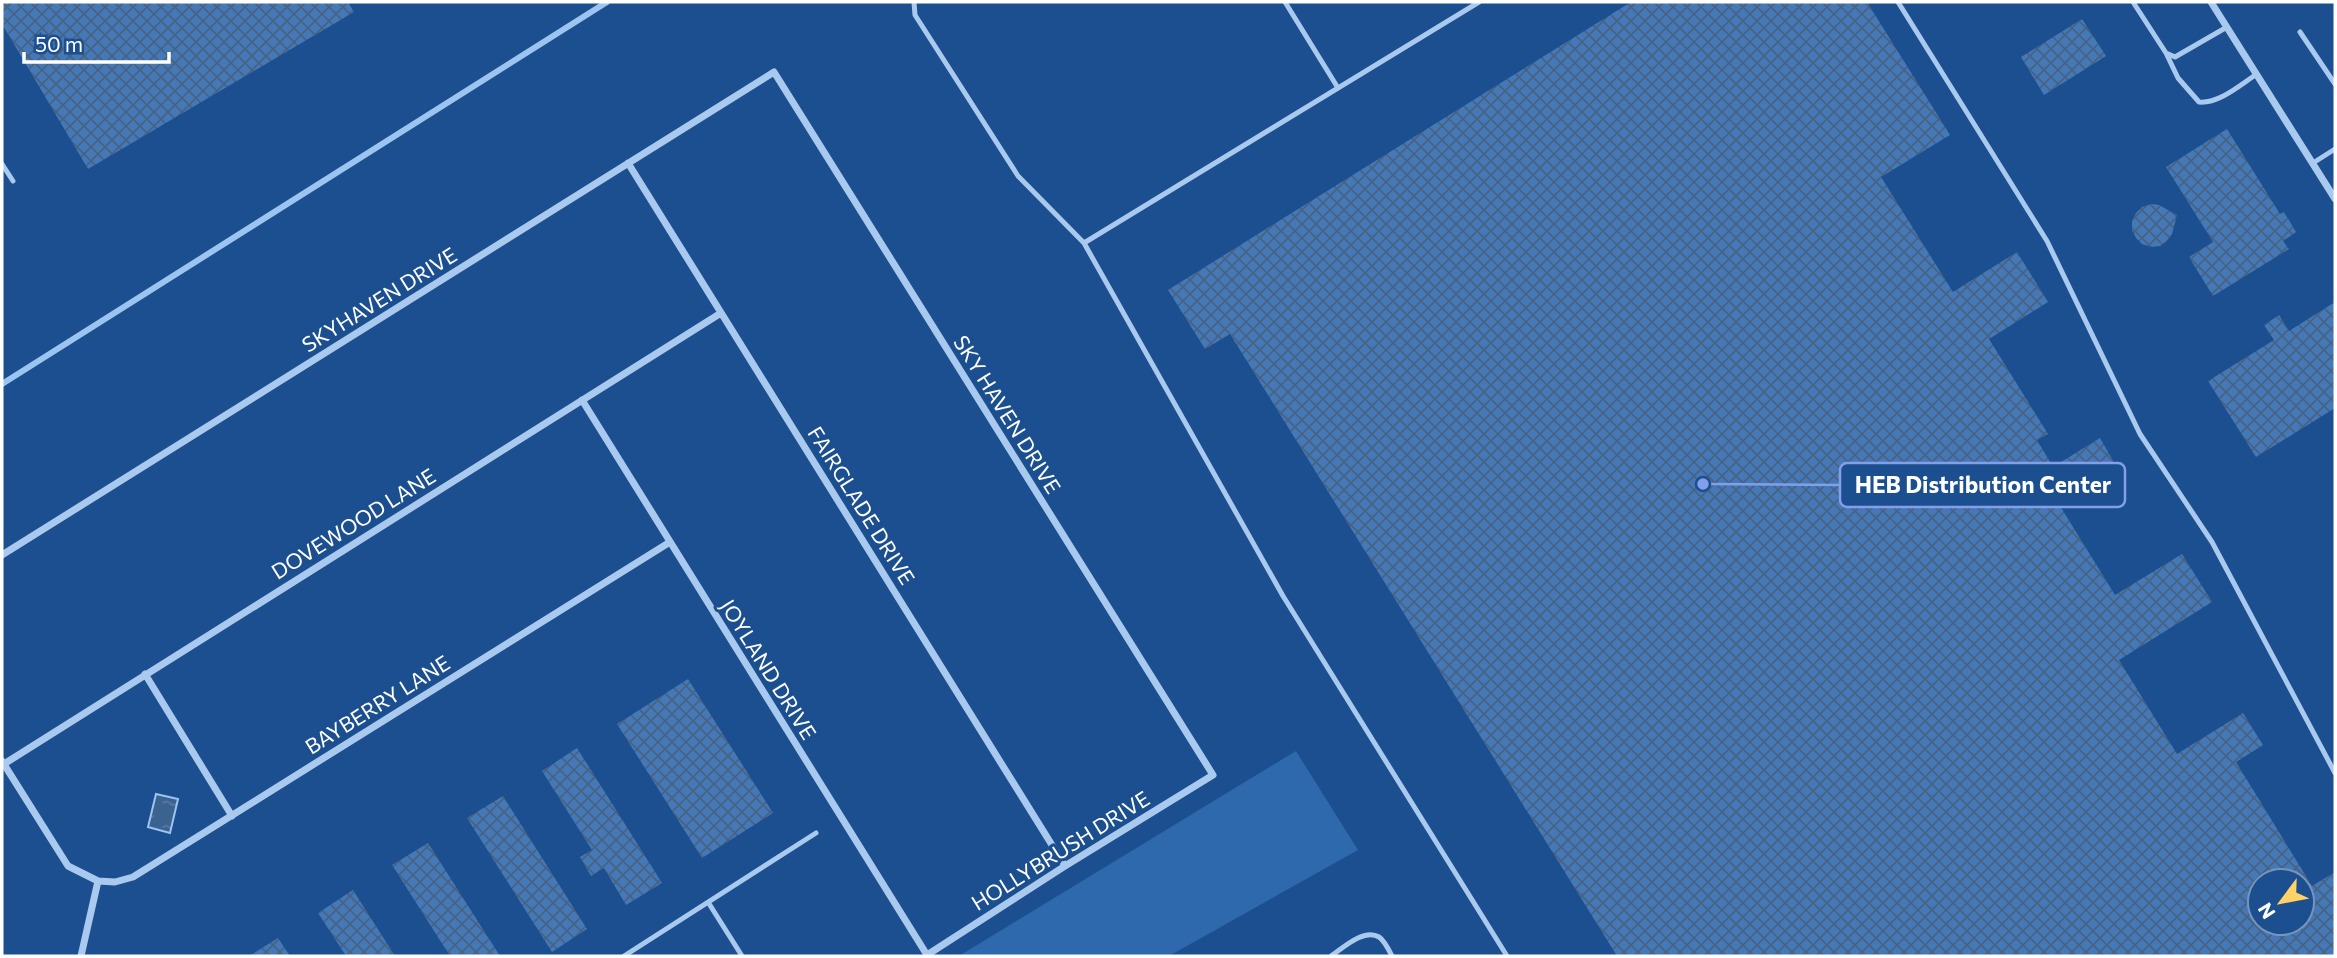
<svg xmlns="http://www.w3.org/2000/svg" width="2337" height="958" font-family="Commissioner,sans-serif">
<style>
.green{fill:#2e69ad}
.water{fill:url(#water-ripples);stroke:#9cc4f0;stroke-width:2}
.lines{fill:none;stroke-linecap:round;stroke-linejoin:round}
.stream{stroke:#9cc4f0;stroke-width:6}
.building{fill:url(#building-cross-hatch);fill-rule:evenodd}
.lane{stroke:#a9c9ee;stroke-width:5}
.street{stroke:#a9c9ee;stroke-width:7}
.labels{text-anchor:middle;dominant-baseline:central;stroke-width:6;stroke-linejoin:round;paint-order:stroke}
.street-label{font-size:21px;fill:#fff;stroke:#1b4f8f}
.leader{fill:none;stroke:#839eea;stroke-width:2.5}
.callout-dot{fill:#839eea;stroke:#1b4f8f;stroke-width:2.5}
.callout{fill:#1b4f8f;stroke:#839eea;stroke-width:2.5}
.callout-label{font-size:23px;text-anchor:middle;font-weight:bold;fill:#fff}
</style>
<defs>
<pattern id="water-ripples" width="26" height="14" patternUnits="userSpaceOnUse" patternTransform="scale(1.75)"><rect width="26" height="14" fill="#3c6290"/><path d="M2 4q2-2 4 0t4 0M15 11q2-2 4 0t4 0" fill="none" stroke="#597aa1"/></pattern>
<pattern id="building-cross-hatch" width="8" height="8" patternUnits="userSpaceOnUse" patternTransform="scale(1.75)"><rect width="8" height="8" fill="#4478b7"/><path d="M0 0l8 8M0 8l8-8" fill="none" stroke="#486282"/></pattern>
</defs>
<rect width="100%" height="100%" fill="#1b4f8f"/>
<path class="green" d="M1296 751 1358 850 1169 956H959Z"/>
<path class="water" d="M156 794 178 799 170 833 148 827Z"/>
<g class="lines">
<path class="stream" d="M2 384 607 2"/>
</g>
<path class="building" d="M2 2H348L354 12 88 169 2 24Z
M1631 2H1867L1950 135 1881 177 1953 292 2017 252 2048 302 1989 339 2048 434 2037 440 2053 467 2100 438 2115 464 2057 501 2115 595 2182 554 2212 602 2119 660 2177 754 2243 713 2263 745 2236 762 2312 886 2335 872V956H1617L1230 334 1205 349 1168 290ZM2260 881H2302V923H2260Z
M2082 19 2106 56 2044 95 2021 57Z
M2227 129 2280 214 2284 212 2296 232 2283 241 2289 249 2213 296 2189 257 2213 242 2166 167Z
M2151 204 2159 205 2177 215 2172 234 2167 241 2160 246 2151 247 2142 244 2136 238 2132 230V221L2136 213 2142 207Z
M2335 302V408L2256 457 2208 381 2274 340 2264 325 2279 315 2289 331Z
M688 679 773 813 702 858 617 724Z
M577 748 662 883 626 905 604 868 591 876 580 857 592 850 542 771Z
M503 796 587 929 552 952 467 818Z
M428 843 500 956H450L392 865Z
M353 890 395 956H346L318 913Z
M278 938 290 956H249Z"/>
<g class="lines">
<path class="lane" d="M914 2 915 15 1018 176 1084 243
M1285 2 1338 88
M1479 2 1084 243 1283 596 1507 956
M1898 2 2047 241 2140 434 2212 542 2335 773
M2133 2 2166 53 2175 57 2227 27
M2300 32 2335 84
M2166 53 2178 78 2199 102C2219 104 2241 84 2257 74
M2313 163 2335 149
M2 164 13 181
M708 902 742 956
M624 956 816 833
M1331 956C1343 948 1364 928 1379 937 1384 940 1389 950 1392 956"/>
<path class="street" d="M2211 2 2335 199
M628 163 1065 866
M2 555 774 72 1213 775 1065 866 927 955 582 400
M145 674 232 816
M2 761 68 866 98 881 115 882 133 877 670 542
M4 764 721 313
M81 956 98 881"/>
</g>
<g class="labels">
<g class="street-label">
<text transform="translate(379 299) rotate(-32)">SKYHAVEN DRIVE</text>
<text transform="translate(1008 414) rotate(58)">SKY HAVEN DRIVE</text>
<text transform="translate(862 505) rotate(58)">FAIRGLADE DRIVE</text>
<text transform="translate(353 523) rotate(-32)">DOVEWOOD LANE</text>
<text transform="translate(769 669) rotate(58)">JOYLAND DRIVE</text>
<text transform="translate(377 704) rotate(-32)">BAYBERRY LANE</text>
<text transform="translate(1060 850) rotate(-32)">HOLLYBRUSH DRIVE</text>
</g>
</g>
<path class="leader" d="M1703 484L1840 485"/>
<circle class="callout-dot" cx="1703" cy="484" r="7"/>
<rect class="callout" x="1840" y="463" width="285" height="44" rx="7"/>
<g class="callout-label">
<text x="1983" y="493">HEB Distribution Center</text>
</g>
<rect width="2337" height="958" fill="none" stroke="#ffffff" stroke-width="7"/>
<g transform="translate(2281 902) rotate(238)"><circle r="33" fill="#1b4f8f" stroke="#7695bc" stroke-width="2"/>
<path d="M0-5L12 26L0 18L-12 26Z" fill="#ffd166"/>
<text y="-10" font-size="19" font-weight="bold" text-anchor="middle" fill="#ffffff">N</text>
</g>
<path d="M24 52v10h145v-10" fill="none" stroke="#ffffff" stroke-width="3.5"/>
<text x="35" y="52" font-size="21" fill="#ffffff" stroke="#1b4f8f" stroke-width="5" paint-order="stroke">50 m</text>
</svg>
